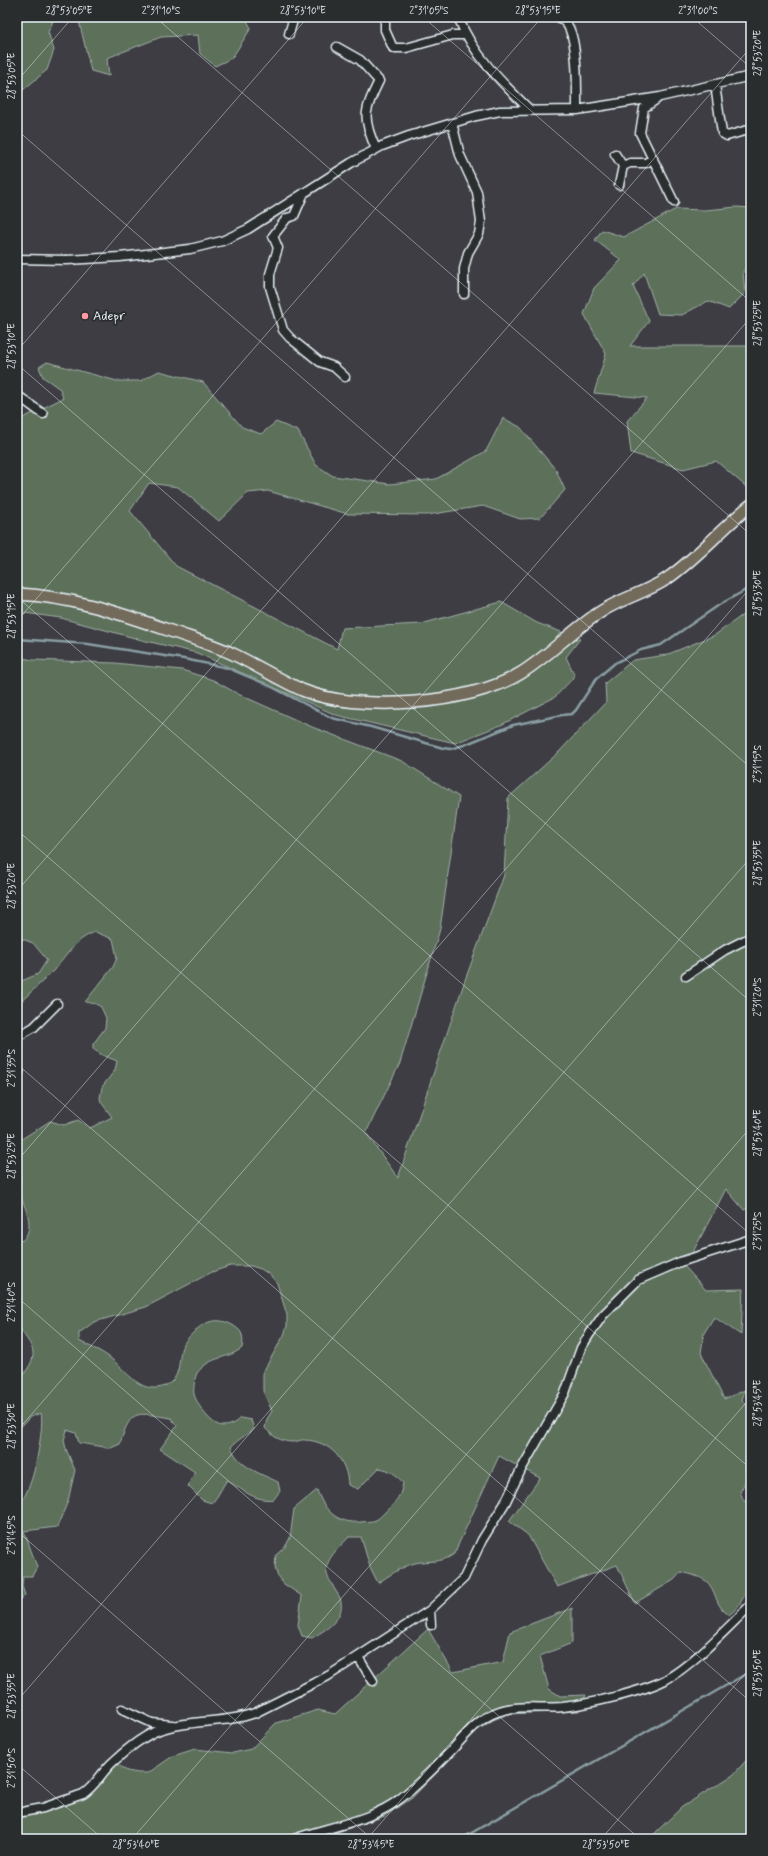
<svg xmlns="http://www.w3.org/2000/svg" width="768" height="1856" font-family="Mynerve,sans-serif">
<style>
.green{fill:#5d705a;stroke:#a2b0a9}
.lines{fill:none;stroke-linecap:round;stroke-linejoin:round}
.stream{stroke:#899ea3;stroke-width:2.5}
.minor-casing{stroke:#e8f1f8;stroke-width:11}
.highway-casing{stroke:#e8f1f8;stroke-width:14}
.minor{stroke:#2a2d2e;stroke-width:8}
.highway{stroke:#726b5a;stroke-width:11}
.ticks{fill:none;stroke:#e8f1f8;stroke-width:1;stroke-opacity:0.45}
.poi-dot{fill:#ff9aa2;stroke:#2a2d2e;stroke-width:1.5}
.labels{text-anchor:middle;dominant-baseline:central;stroke-width:3.5;stroke-linejoin:round;paint-order:stroke}
.poi-label{font-size:13px;fill:#e8f1f8;stroke:#2a2d2e;text-anchor:start}
.neatline{fill:none;stroke:#e8f1f8;stroke-width:1.5}
.ticks-label{font-size:10px;text-anchor:middle;fill:#e8f1f8}
</style>
<rect width="100%" height="100%" fill="#3d3d43"/>
<filter id="ink" filterUnits="userSpaceOnUse"><feTurbulence type="fractalNoise" baseFrequency=".025" numOctaves="2"/><feDisplacementMap in="SourceGraphic" scale="8" xChannelSelector="R" yChannelSelector="G"/><feConvolveMatrix kernelMatrix="1 2 1 2 8 2 1 2 1" color-interpolation-filters="sRGB"/></filter>
<g filter="url(#ink)">
<path class="green" d="M17 17H55L48 32 54 50 47 70 17 95 20 55 17 57Z
M78 17H245L251 28 232 58 215 66 200 54 198 35 161 37 107 58 109 76 91 71Z
M737 207 751 208V265L743 271 745 293 729 309 708 301 682 315 658 314 644 273 633 286 649 321 630 346H751L750 490 716 461 683 469 631 453 627 421 647 398 594 393 606 354 584 314 594 288 621 260 595 240 602 230 624 237 676 209 705 210Z
M47 362 117 381H140L159 371 203 382 242 427 261 434 276 422 298 431 316 465 333 476 390 484 436 479 486 451 503 418 520 427 556 470 565 490 540 518 520 519 483 506 427 515 348 514 268 491 248 493 219 521 178 487 149 483 130 511 176 566 337 649 342 628 421 624 501 602 537 623 580 639 566 657 575 676 555 697 501 725 455 743 336 715 197 653 142 640 61 618 17 612V421L63 398 60 389 43 377 39 367Z
M751 609V1207L744 1210 726 1189 685 1267 706 1290 743 1289 741 1335 714 1317 704 1333 701 1353 724 1399 745 1390 742 1400 751 1411V1441L749 1444 751 1471 740 1492 744 1501 751 1503V1585L737 1608 729 1615C715 1606 718 1596 709 1584 703 1576 690 1575 681 1572L674 1580 635 1603 617 1565 557 1587 528 1535 509 1521 540 1478 499 1456 454 1554C441 1564 429 1560 415 1563 401 1567 390 1575 378 1583L370 1567 361 1537H349C342 1545 330 1554 327 1566 325 1574 329 1579 333 1586 335 1591 341 1597 341 1602 344 1620 325 1630 312 1638L302 1636 298 1625 302 1596 284 1584 278 1577 275 1568 276 1555 285 1547 290 1538 294 1509 317 1490C324 1511 338 1524 361 1522 366 1521 372 1522 376 1520 381 1517 384 1513 388 1509 397 1501 401 1495 403 1483 396 1474 391 1470 379 1468L358 1489 348 1485C347 1460 330 1441 305 1440 301 1439 297 1442 293 1442 281 1442 272 1436 265 1428L267 1419 272 1411 263 1391V1372L284 1335 287 1326V1315L277 1283 270 1275 261 1269 251 1266H230L212 1272 146 1307 94 1322 79 1333V1341C88 1346 100 1350 109 1357 123 1367 136 1389 155 1388 162 1388 169 1385 174 1379 180 1370 179 1360 181 1350 183 1343 188 1338 193 1333 206 1319 222 1316 238 1329 244 1334 243 1341 242 1348 227 1360 211 1355 197 1373 195 1377 193 1390 194 1394 197 1405 212 1427 224 1426 231 1426 236 1422 240 1418L251 1420 254 1429C246 1436 238 1439 231 1447 239 1467 259 1473 278 1482L280 1491 274 1499C255 1502 243 1490 227 1480 221 1488 219 1496 212 1503L202 1500 188 1486 195 1472 160 1449 177 1426 171 1418C137 1413 131 1407 120 1444L111 1448 79 1443 76 1433 67 1430 64 1440 66 1449 75 1470 68 1501 57 1527 24 1531 37 1567 32 1576H23L22 1586 25 1595 17 1602V1508C23 1500 28 1491 31 1481 36 1468 44 1426 41 1413L30 1417 17 1431V1375L24 1374C44 1348 26 1344 17 1322 14 1311 18 1295 20 1284L17 1282V1238L22 1241C35 1228 27 1212 21 1197L17 1196V1184L21 1183 17 1172V1139L20 1140 50 1121 64 1125 78 1120 90 1128 112 1117 101 1102 100 1098 102 1087 115 1070 117 1061 102 1055 93 1049V1044L105 1028 106 1018 101 1007 96 1004 85 1002 113 967 117 958 113 939 95 932C75 939 67 956 53 971 41 983 29 994 17 1005V983L38 974 47 960 33 943 17 937V657L33 660 115 663 182 670 213 680 238 694 312 727 402 761 459 797 440 929 400 1063 366 1133 398 1178 465 980 504 875 508 798 559 752 606 702 605 683 633 660 666 655 715 635Z
M572 1608V1643L540 1656 549 1689 560 1696 586 1695 579 1711 508 1714 493 1720 478 1730 412 1798 385 1816 317 1839H17L18 1813 79 1796 113 1761 127 1771 138 1773H148L173 1756 195 1749 233 1753 251 1749 276 1723 318 1710 335 1714 428 1629 453 1672 503 1662 510 1632Z
M751 1755V1839H644L653 1835 682 1807 733 1775Z"/>
<g class="lines">
<path class="stream" d="M17 639 88 644 184 659 228 668 266 684 332 718 371 727 443 748 450 749 464 745 513 725 562 715 572 714 576 710 596 679 615 663 641 650 661 645 719 605 751 587
M461 1839 751 1671"/>
<g class="minor-casing">
<path id="minor" d="M385 17V30L393 48H406L453 35H465
M458 17C473 55 501 82 530 110
M559 17C562 20 566 22 568 26 578 43 577 89 577 110
M289 34 294 17
M337 47 360 60 379 81C364 111 362 118 376 149
M715 85 722 133 727 136 751 129
M657 99 644 108 640 133 674 202
M452 123 460 155 477 192 481 222 479 234 468 253 464 269V294
M615 154 623 166 630 163H646L653 158
M619 185 623 166
M304 193 294 216 287 218 273 236 278 248 270 274V287L283 330 290 338 320 362 334 367 345 377
M17 259 67 260 120 257 190 249 222 241 248 229 351 163 382 146 409 136 476 116 500 111 577 110 660 97 751 76
M17 395 43 414
M686 976 725 950 751 937
M17 1037 34 1027 57 1004
M17 1071 19 1072
M430 1610 431 1625
M358 1657 373 1681
M122 1709 152 1723 172 1725
M17 1813 43 1808 83 1794C96 1786 102 1771 114 1761 125 1751 145 1735 159 1730 190 1719 224 1724 255 1713L328 1676 430 1610 464 1578 482 1540 505 1503 522 1468 565 1393 581 1348 589 1335 603 1315 638 1280 680 1262 751 1239
M294 1839C327 1827 373 1821 401 1798 418 1785 434 1768 449 1753 463 1738 477 1719 497 1712 517 1704 542 1709 563 1707 590 1704 641 1692 665 1680 694 1664 727 1628 751 1605"/>
</g>
<g class="highway-casing">
<path id="highway" d="M17 594C69 596 119 613 168 630 190 638 212 644 233 654 256 665 278 679 302 690 357 713 470 705 521 673 550 655 573 629 602 611 622 598 648 592 668 578 698 557 722 528 751 505"/>
</g>
<use href="#minor" class="minor"/>
<use href="#highway" class="highway"/>
</g>
</g>
<path class="ticks" d="M155 17 751 535M423 17 751 302M692 17 751 68M17 81 73 17M17 130 751 768M17 351 308 17M17 364 751 1002M17 597 751 1235M17 621 542 17M17 830 751 1469M17 891 751 47M17 1064 751 1702M17 1161 751 317M17 1297 640 1839M17 1431 751 587M17 1531 372 1839M17 1701 751 857M17 1764 103 1839M132 1839 751 1127M367 1839 751 1397M601 1839 751 1667"/>
<circle class="poi-dot" cx="85" cy="316" r="4"/>
<g class="labels">
<g class="poi-label">
<text x="93" y="316">Adepr</text>
</g>
</g>
<rect width="768" height="1856" fill="none" stroke="#2a2d2e" stroke-width="44"/>
<rect x="22" y="22" width="724" height="1812" class="neatline"/>
<g class="ticks-label">
<text x="69" y="14">28°53'05"E</text>
<text x="161" y="14">2°31'10"S</text>
<text x="303" y="14">28°53'10"E</text>
<text x="429" y="14">2°31'05"S</text>
<text x="538" y="14">28°53'15"E</text>
<text x="698" y="14">2°31'00"S</text>
<text transform="translate(757 53) rotate(-90)" y="4">28°53'20"E</text>
<text transform="translate(11 76) rotate(-90)" y="4">28°53'05"E</text>
<text transform="translate(757 323) rotate(-90)" y="4">28°53'25"E</text>
<text transform="translate(11 346) rotate(-90)" y="4">28°53'10"E</text>
<text transform="translate(757 593) rotate(-90)" y="4">28°53'30"E</text>
<text transform="translate(11 616) rotate(-90)" y="4">28°53'15"E</text>
<text transform="translate(757 764) rotate(-90)" y="4">2°31'15"S</text>
<text transform="translate(757 863) rotate(-90)" y="4">28°53'35"E</text>
<text transform="translate(11 886) rotate(-90)" y="4">28°53'20"E</text>
<text transform="translate(757 997) rotate(-90)" y="4">2°31'20"S</text>
<text transform="translate(11 1068) rotate(-90)" y="4">2°31'35"S</text>
<text transform="translate(757 1133) rotate(-90)" y="4">28°53'40"E</text>
<text transform="translate(11 1156) rotate(-90)" y="4">28°53'25"E</text>
<text transform="translate(757 1231) rotate(-90)" y="4">2°31'25"S</text>
<text transform="translate(11 1302) rotate(-90)" y="4">2°31'40"S</text>
<text transform="translate(757 1403) rotate(-90)" y="4">28°53'45"E</text>
<text transform="translate(11 1426) rotate(-90)" y="4">28°53'30"E</text>
<text transform="translate(11 1535) rotate(-90)" y="4">2°31'45"S</text>
<text transform="translate(757 1673) rotate(-90)" y="4">28°53'50"E</text>
<text transform="translate(11 1696) rotate(-90)" y="4">28°53'35"E</text>
<text transform="translate(11 1768) rotate(-90)" y="4">2°31'50"S</text>
<text x="136" y="1848">28°53'40"E</text>
<text x="371" y="1848">28°53'45"E</text>
<text x="606" y="1848">28°53'50"E</text>
</g>
</svg>
